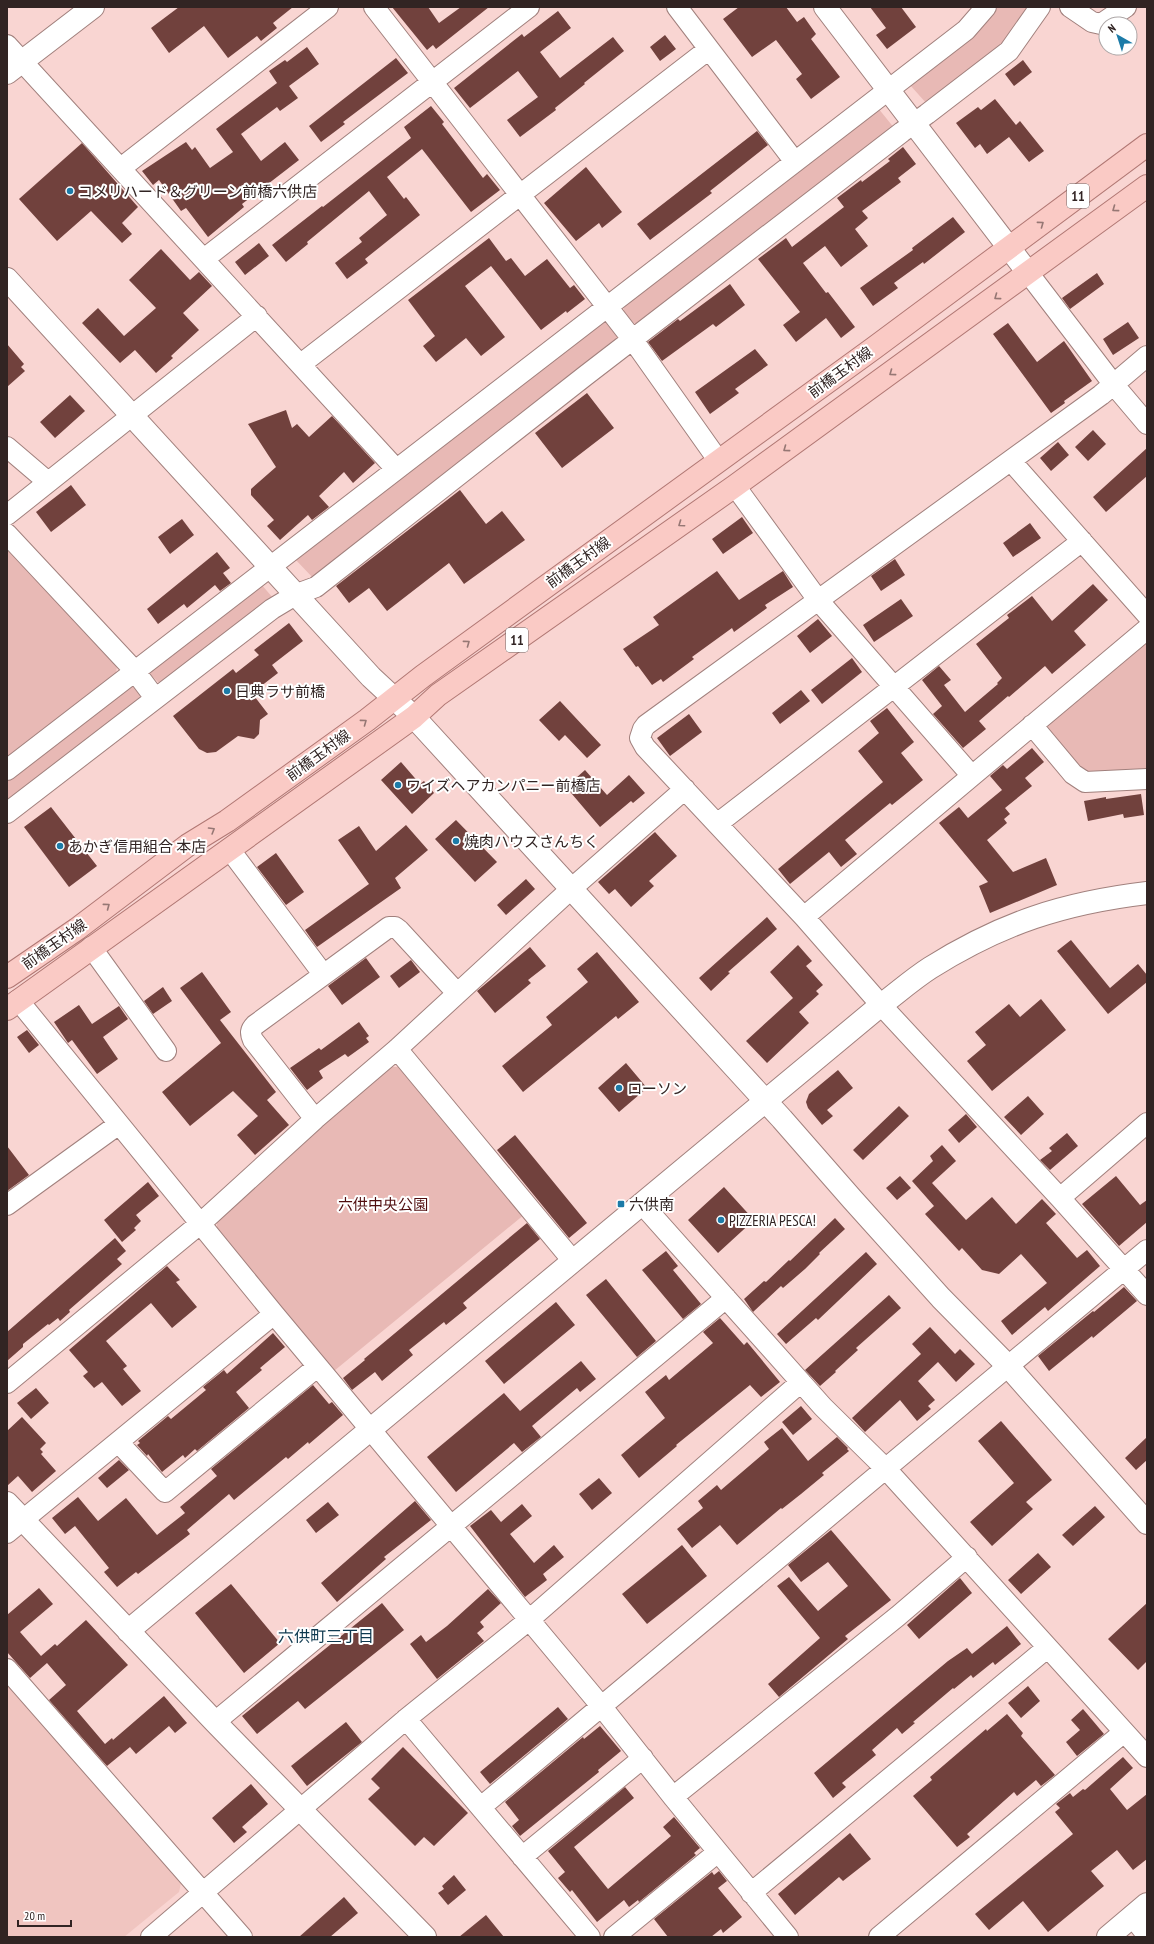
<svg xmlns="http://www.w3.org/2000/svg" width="1154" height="1944" font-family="'PT Sans Narrow','Noto Sans JP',sans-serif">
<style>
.built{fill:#f0c5c0}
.green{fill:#e8b9b5}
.building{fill:#71413d}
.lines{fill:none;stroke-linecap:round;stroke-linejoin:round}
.street-casing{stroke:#a1807d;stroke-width:22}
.secondary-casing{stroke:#a1807d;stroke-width:24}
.primary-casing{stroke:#b17874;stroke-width:24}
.street{stroke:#fff;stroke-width:20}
.secondary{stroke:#fff;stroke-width:22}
.primary{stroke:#facac5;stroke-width:22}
.oneway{stroke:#967774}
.poi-dot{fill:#1c7ba8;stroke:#fff;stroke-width:1.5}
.labels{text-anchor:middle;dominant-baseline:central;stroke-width:4;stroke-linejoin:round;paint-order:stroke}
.shield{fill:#fff;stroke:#6f6665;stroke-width:1}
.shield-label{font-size:14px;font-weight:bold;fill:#312423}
.poi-label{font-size:15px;fill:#312423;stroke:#fff;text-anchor:start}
.street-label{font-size:15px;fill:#312423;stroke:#fff}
.park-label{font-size:15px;fill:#500d0e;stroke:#fff}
.neighbourhood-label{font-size:16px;fill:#0e394f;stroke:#fff}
</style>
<rect width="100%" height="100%" fill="#f9d5d2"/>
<path class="built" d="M7 1684 181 1883 179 1892 124 1937H7Z"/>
<path class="green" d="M998 7H1032L1009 40 927 104 910 85 985 24Z
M878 108 895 129 643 325 634 323 623 312 625 304Z
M602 322 609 324 619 335 618 343 314 579 294 558Z
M7 545 117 665 116 675 7 759Z
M261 584 273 598 166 682H158L149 673Z
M1147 640V769L1090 773 1080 769 1047 729 1049 721Z
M135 683 143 694 140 702 7 804V782L129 685Z
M389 1067H398L525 1214 334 1371 217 1228V1218Z"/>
<path class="building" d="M179 7H293L273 23 277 28 261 41 257 36 228 58 204 26 169 53 151 28Z
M392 7H428L439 23 461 7H489L436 49 433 45 427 50Z
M739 7H786L797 22 804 17 816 34 811 39 840 77 811 99 796 79 802 74 776 40 752 57 723 19Z
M870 7H901L916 27 887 49 876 35 886 28Z
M558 11 571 28 540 52 560 78 613 37 624 51 584 83 585 84 555 108 556 110 520 137 507 120 538 97 518 71 470 108 454 88 522 34 524 37Z
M665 35 676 49 660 61 650 47Z
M307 47 319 64 289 86 298 98 280 111 277 107 241 134 261 161 285 142 299 160 242 204 244 207 208 237 186 208 181 211 159 180 153 185 142 171 186 142 192 150 195 147 210 168 233 152 216 129 277 83 269 71 285 60 287 62Z
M396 58 408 73 343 122 345 124 321 142 309 126Z
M1023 60 1032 72 1014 86 1005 74Z
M995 99 1016 125 1020 121 1044 151 1029 162 1009 137 987 154 980 144 975 148 956 123 978 107 981 110Z
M431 106 444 122 442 124 483 178 487 174 500 190 471 212 422 149 387 177 404 199 406 197 420 215 365 259 368 263 347 279 335 263 362 242 359 238 387 215 369 191 307 242 308 244 286 262 272 245 322 206 323 207 411 138 404 127Z
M757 131 768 145 710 191 712 193 650 240 637 224Z
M82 143 138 207 122 223 132 234 122 243 91 211 57 241 19 199Z
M903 147 916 164 898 178 901 182 862 211 868 218 855 229 868 246 841 267 825 246 803 263 826 293 828 292 855 327 841 338 826 318 796 342 783 325 800 312 758 259 786 238 792 247 844 207 837 198 861 180 862 182 890 161 888 159Z
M586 167 622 212 602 228 599 223 576 241 544 203Z
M953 217 965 232 924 264 923 262 894 283 898 288 873 306 860 288 913 250 912 248Z
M489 238 506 261 511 258 525 276 547 259 570 288 574 285 585 299 567 313 566 311 541 330 491 266 465 286 505 337 481 356 466 338 436 362 423 346 435 336 408 300Z
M259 243 269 256 245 275 235 262Z
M161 249 190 280 199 272 212 286 183 313 199 330 171 356 173 358 156 373 135 350 120 363 82 323 98 308 124 336 156 308 129 280Z
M1097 273 1104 284 1070 309 1062 298Z
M730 284 745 305 716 327 713 324 662 361 648 342 678 319 680 321Z
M1128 322 1139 338 1113 355 1103 339Z
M1008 323 1037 362 1064 341 1092 381 1064 401 1065 403 1051 413 993 334Z
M7 344 24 364 21 367 25 371 7 387Z
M755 349 768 365 735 389 739 393 710 414 695 392Z
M587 393 614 428 562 468 535 433Z
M70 395 85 411 55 438 40 422Z
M286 410 292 428 297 424 309 437 332 416 375 463 353 483 344 472 319 496 329 507 312 520 308 515 280 540 267 526 274 520 251 495V489L276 467 248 424Z
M1093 430 1106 444 1088 461 1075 447Z
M1058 442 1069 455 1051 471 1040 458Z
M1147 448V476L1106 512 1093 497Z
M71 485 86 505 51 532 36 512Z
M460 490 486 524 502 511 525 540 464 584 449 563 387 611 369 588 349 603 336 586Z
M742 517 753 533 723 554 712 539Z
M182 519 194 535 170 554 158 537Z
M1030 523 1041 538 1013 557 1003 543Z
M217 552 230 568 223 573 231 583 220 591 215 585 187 608 184 604 158 624 147 609Z
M895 559 905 575 881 591 871 576Z
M717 571 739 600 783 571 793 587 765 605 767 608 734 632 732 628 692 657 694 659 663 682 661 679 652 685 638 666 636 667 623 649 659 625 653 617Z
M1093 584 1108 600 1074 631 1086 645 1052 674 1045 666 1009 697 1008 696 979 721 986 729 963 748 933 714 942 706 922 680 939 666 951 680 944 685 965 712 998 684 997 683 1002 678 976 644 1009 618 1007 615 1032 596 1052 621Z
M901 599 913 616 874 642 863 625Z
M818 619 832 636 810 653 797 636Z
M289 623 303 641 272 665 278 673 252 693 268 714 260 720 259 734 254 739 238 736 216 752 207 753 199 749 173 716 233 669 236 673 259 655 254 650Z
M852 658 862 672 822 704 811 690Z
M801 690 810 701 780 724 772 713Z
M560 701 601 745 587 758 565 735 559 741 539 720Z
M887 708 914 742 901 753 923 780 892 805 890 803 845 840 857 854 841 867 829 852 790 884 778 869 883 782 858 751 879 733 870 721Z
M689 714 702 732 670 756 657 738Z
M1032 748 1044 762 1025 778 1032 786 1005 808 1010 814 1004 819 1007 823 987 840 1013 872 1046 858 1057 885 990 913 979 886 988 882 939 823 959 807 968 818 1002 790 990 776 1003 765 1007 769Z
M401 762 420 784 424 781 434 793 412 814 381 780Z
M585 770 607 795 629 775 645 793 633 803 631 801 600 827 566 787Z
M1141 794 1144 815 1124 818 1123 814 1088 821 1084 801 1106 797V799Z
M51 807 97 866 69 887 24 827Z
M456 820 497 862 475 882 435 839Z
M406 825 428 850 395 878 401 888 317 947 305 930 369 884 338 840 359 826 376 851Z
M655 832 677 856 649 881 654 886 631 907 615 889 609 894 598 882Z
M276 853 304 892 286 905 257 867Z
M526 879 535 889 506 915 497 905Z
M767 917 777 929 728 972 730 973 711 991 699 978Z
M1071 940 1110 988 1138 964 1147 975V982L1108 1014 1057 951Z
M798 945 812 961 806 966 823 985 816 991 819 994 799 1012 809 1023 767 1063 746 1041 793 998 770 972Z
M530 947 546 966 528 980 531 983 495 1013 477 991Z
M597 952 639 1002 618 1019 616 1016 523 1092 502 1066 552 1025 546 1017 588 982 577 969Z
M366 958 380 977 342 1005 328 986Z
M411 960 420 972 399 988 390 976Z
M202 972 231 1012 220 1020 276 1092 267 1100 289 1125 255 1155 237 1135 258 1116 233 1091 190 1126 162 1092 221 1043 180 988Z
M163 987 172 1001 153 1014 144 1001Z
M1041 999 1066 1030 992 1091 967 1061 986 1045 975 1032 1009 1004 1020 1017Z
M79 1005 92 1024 119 1006 128 1019 103 1037 118 1059 97 1074 72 1040 68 1043 54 1022Z
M359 1022 369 1036 366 1038 369 1042 348 1057 345 1054 319 1071 323 1078 307 1090 290 1068 319 1048 321 1050Z
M27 1030 39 1045 29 1053 17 1037Z
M626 1063 647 1088 619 1112 598 1088Z
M838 1070 853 1088 827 1110 833 1116 822 1125 808 1108 806 1102 809 1094Z
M1028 1096 1044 1114 1021 1135 1004 1117Z
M899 1106 909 1116 863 1160 853 1150Z
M966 1114 977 1127 959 1143 948 1130Z
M1067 1133 1078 1146 1050 1170 1040 1160 1052 1151 1049 1148Z
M515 1135 587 1223 569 1238 497 1150Z
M942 1145 956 1161 932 1183 966 1220 992 1197 1016 1224 1042 1199 1056 1214 1046 1223 1077 1258 1087 1250 1100 1266 1048 1311 1045 1307 1012 1335 1001 1321 1047 1283 1021 1254 999 1274 982 1270 962 1248 959 1251 925 1214 934 1206 912 1181 933 1161 930 1156Z
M7 1146 29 1175 7 1191Z
M900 1176 911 1188 897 1200 886 1188Z
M1116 1176 1140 1205 1147 1200V1222L1119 1246 1082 1204Z
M148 1182 159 1196 136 1215 141 1221 134 1228 136 1230 122 1242 104 1220Z
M724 1187 754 1220 718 1253 688 1220Z
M835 1218 845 1229 819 1253 820 1254 805 1269 783 1288 781 1286 753 1312 744 1299 764 1281 766 1282 789 1260 790 1261Z
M527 1223 540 1239 463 1303 467 1308 446 1325 444 1322 409 1350 413 1355 382 1381 375 1372 352 1390 343 1378 365 1360 364 1359Z
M115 1238 126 1251 117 1259 122 1264 69 1310 70 1312 60 1321 58 1318 49 1325 48 1324 23 1344V1347L7 1361V1332Z
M666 1251 678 1266 673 1270 701 1304 683 1319 642 1270Z
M866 1252 877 1264 818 1320 816 1318 786 1344 777 1334Z
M167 1266 180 1280 176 1282 197 1307 172 1328 151 1303 106 1341 127 1366 123 1369 141 1391 122 1406 102 1382 94 1388 83 1376 88 1372 69 1350Z
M606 1279 656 1341 637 1357 586 1295Z
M1124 1287 1137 1301 1093 1338 1092 1336 1049 1371 1038 1356 1093 1311 1094 1312Z
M889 1295 901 1308 856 1348 858 1350 835 1371 836 1372 820 1386 805 1370Z
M556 1302 575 1325 504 1384 485 1361Z
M720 1318 744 1345 747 1342 780 1382 761 1397 750 1385 676 1445 677 1446 639 1478 621 1455 665 1418 645 1392 666 1375 669 1380 713 1343 703 1332Z
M930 1327 955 1354 960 1349 975 1364 956 1382 938 1362 918 1381 935 1400 928 1406 931 1409 917 1421 900 1400 865 1432 852 1418 921 1354 912 1344Z
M273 1333 285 1347 260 1368 262 1370 236 1392 249 1408 197 1451 195 1449 185 1458 183 1455 162 1472 148 1454 147 1456 137 1445 140 1443 138 1441 168 1416 171 1419 206 1390 203 1387 224 1370 227 1374Z
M581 1361 596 1379 580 1392 577 1388 532 1426 541 1437 522 1452 514 1443 456 1492 427 1457 504 1393 520 1411Z
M313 1385 329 1404 332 1402 343 1415 309 1444 308 1442 288 1459 286 1457 234 1500 229 1494 187 1530 190 1534 138 1574 136 1572 117 1587 104 1572 109 1568 75 1526 65 1534 52 1518 78 1497 98 1521 126 1498 157 1535 185 1513 180 1507 217 1476 211 1469Z
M36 1388 49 1403 31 1419 17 1403Z
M801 1406 812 1419 793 1435 782 1422Z
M22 1417 46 1443 40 1449 43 1452 41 1454 56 1471 32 1492 18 1476 7 1486V1431Z
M1001 1421 1052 1480 1026 1502 1033 1509 992 1546 970 1522 1014 1483 978 1441Z
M782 1428 808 1461 837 1437 848 1448 847 1449 849 1451 822 1473 824 1475 801 1494 782 1509 781 1508 737 1545 720 1525 692 1548 677 1529 703 1508 698 1501 717 1485 721 1490 769 1449 764 1442Z
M1147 1437V1460L1136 1470 1125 1458Z
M119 1460 129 1470 107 1488 98 1478Z
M599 1478 612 1493 592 1510 579 1494Z
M415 1501 431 1520 384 1557 386 1559 337 1602 321 1583Z
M328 1502 339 1515 316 1533 306 1520Z
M522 1504 532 1516 510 1534 534 1563 554 1545 564 1557 543 1574 547 1580 525 1597 470 1526 491 1510 501 1522Z
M1095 1506 1105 1517 1073 1546 1062 1535Z
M831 1530 891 1600 845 1636 848 1639 779 1697 768 1684 820 1638 777 1586 789 1577 818 1611 848 1586 828 1562 801 1582 788 1565Z
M682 1545 707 1576 647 1624 622 1594Z
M1038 1553 1051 1567 1021 1594 1008 1580Z
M960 1578 972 1593 919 1639 907 1625Z
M231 1584 280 1643 244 1673 195 1613Z
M39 1588 53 1604 20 1632 41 1656 55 1644 57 1646 86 1620 128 1665 77 1711 105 1744 112 1738 113 1740 164 1696 187 1723 175 1733 169 1726 136 1754 130 1747 107 1766 49 1700 66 1685 47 1663 30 1678 7 1652V1615Z
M488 1589 501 1603 480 1622 484 1627 477 1633 484 1641 437 1679 410 1644 421 1635 426 1642 447 1626Z
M382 1603 404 1630 305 1709 298 1701 257 1734 242 1716Z
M1147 1603V1661L1138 1670 1108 1639Z
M1007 1626 1021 1644 995 1665 993 1662 973 1678 971 1675 954 1689 953 1688 913 1722 915 1723 902 1734 897 1728 872 1750 876 1755 842 1783 846 1787 833 1798 814 1773 948 1661 967 1648 972 1654Z
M1028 1686 1040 1701 1021 1718 1008 1703Z
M558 1707 568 1719 490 1784 480 1772Z
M1083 1709 1104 1734 1077 1756 1066 1742 1080 1730 1071 1720Z
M1007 1714 1023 1733 1021 1736 1055 1775 1041 1786 1036 1780 1017 1796 1014 1792 967 1834 970 1837 957 1847 913 1796 932 1780 930 1777 986 1729 987 1731Z
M346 1722 362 1742 307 1786 291 1766Z
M600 1726 621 1751 598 1770 599 1772 520 1836 512 1826 519 1820 505 1802 583 1737 584 1739Z
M403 1747 468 1813 434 1846 424 1837 415 1846 368 1799 380 1788 371 1779Z
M1123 1757 1133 1768 1110 1789 1127 1810 1147 1794V1859L1133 1870 1117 1850 1091 1871 1104 1886 1048 1932 1023 1901 989 1930 975 1914 1073 1834 1055 1812 1060 1808 1056 1804 1070 1793 1073 1797 1083 1789 1085 1790Z
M251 1784 268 1804 242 1827 247 1832 234 1843 212 1818Z
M625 1787 634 1798 574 1847 608 1889 671 1836 663 1827 674 1817 700 1848 694 1853 696 1855 639 1902 638 1900 629 1907 624 1900 597 1922 572 1890 570 1892 558 1878 565 1872 548 1851Z
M850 1833 871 1859 843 1881 839 1877 795 1915 778 1894Z
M719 1871 727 1881 718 1888 742 1917 723 1933 721 1929 711 1937H668L654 1919 712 1872 714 1875Z
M454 1875 466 1890 448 1905 438 1893 444 1889 442 1886Z
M344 1897 358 1913 330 1937H299Z
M486 1915 504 1937H459Z"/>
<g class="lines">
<g class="street-casing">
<path id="street" d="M374 7 633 340 718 460
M677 7 795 162
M1070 7 1092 22 1101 24 1126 7
M7 45 396 469
M121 168 328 7
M204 259 529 7
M1029 274 1114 385 1147 424
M1147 356 1101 395 646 725 643 729 640 738 645 747 804 917 881 1005 1060 1198 1147 1295
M301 364 709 49
M7 447 48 482
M1011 461 1147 615
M735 486 818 600 972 776
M7 515 257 316
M7 534 134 670 155 698
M1032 725 1073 774 1085 782 1147 779
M7 770 966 30 986 7
M7 813 272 609 297 594 316 587 585 376 902 132 927 114 1009 51 1040 7
M717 824 1082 541
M230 850 323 974
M804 917 1147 629
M91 947 166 1051
M18 1000 274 1314 602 1707 673 1797 788 1937
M397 1049 573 1261
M315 1119 253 1040C250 1033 250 1030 255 1025L389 927H395L399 930 457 993
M1060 1198 1147 1123
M642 1204 823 1407 886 1469 1147 1757
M7 1205 119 1124
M7 1383 201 1223 315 1119 397 1049 571 889 685 789
M118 1442 165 1492 317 1367
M7 1533 274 1314
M7 1669 242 1937
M406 1719 590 1937
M215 1722 726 1298
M673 1797 898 1616 967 1557
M481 1807 1147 1250
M522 1857 643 1758
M751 1893 1047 1648
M1132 1916 1147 1935
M151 1937 406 1719 529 1620 801 1382
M614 1937 718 1852
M879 1937 1124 1732"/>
</g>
<g class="secondary-casing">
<path id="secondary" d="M825 7 1029 274
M7 73 93 7
M7 279 371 677 414 717 782 1119 852 1199 941 1298 1008 1366 1147 1523
M7 1503 215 1722 425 1937
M128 1631 881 1005C897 993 913 979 930 968 1002 923 1063 903 1147 893
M1108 1937 1147 1904"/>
</g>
<g class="primary-casing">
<path id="primary" d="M7 977 77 929 188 845 227 821 367 720 423 676 874 348 1147 145
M7 1009 414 717 438 695 735 486 1147 186"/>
</g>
<use href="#street" class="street"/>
<use href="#secondary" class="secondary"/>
<use href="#primary" class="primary"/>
</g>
<defs><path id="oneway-chevron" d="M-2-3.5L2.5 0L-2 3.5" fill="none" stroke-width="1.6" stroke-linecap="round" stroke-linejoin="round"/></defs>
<g class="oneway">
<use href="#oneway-chevron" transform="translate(1115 209) rotate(144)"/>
<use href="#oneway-chevron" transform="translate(1041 224) rotate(-36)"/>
<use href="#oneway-chevron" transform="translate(997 297) rotate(144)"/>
<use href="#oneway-chevron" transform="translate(892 373) rotate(144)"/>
<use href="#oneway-chevron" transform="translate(786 449) rotate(144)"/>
<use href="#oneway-chevron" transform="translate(681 524) rotate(145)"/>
<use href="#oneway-chevron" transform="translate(467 643) rotate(-36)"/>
<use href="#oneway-chevron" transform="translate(364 722) rotate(-36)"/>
<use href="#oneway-chevron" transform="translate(212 830) rotate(-31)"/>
<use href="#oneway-chevron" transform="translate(107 906) rotate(-37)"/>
</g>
<g class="poi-dot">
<circle cx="70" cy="191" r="4"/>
<circle cx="227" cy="691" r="4"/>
<circle cx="398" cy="785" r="4"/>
<circle cx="456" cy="841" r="4"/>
<circle cx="60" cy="846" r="4"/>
<circle cx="619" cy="1088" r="4"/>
<rect x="617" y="1200" width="8" height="8" rx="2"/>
<circle cx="721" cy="1220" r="4"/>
</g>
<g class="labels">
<g class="shield">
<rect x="1067" y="184" width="22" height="24" rx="3"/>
<rect x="506" y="628" width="22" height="24" rx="3"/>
</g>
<g class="shield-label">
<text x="1078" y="196">11</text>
<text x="517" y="640">11</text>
</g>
<g class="poi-label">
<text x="78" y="191">コメリハード＆グリーン前橋六供店</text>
<text x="235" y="691">日典ラサ前橋</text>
<text x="406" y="785">ワイズヘアカンパニー前橋店</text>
<text x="464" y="841">焼肉ハウスさんちく</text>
<text x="68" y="846">あかぎ信用組合 本店</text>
<text x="627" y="1088">ローソン</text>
<text x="629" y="1204">六供南</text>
<text x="729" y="1220">PIZZERIA PESCA!</text>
</g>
<g class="street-label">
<text transform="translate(840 372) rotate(-36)">前橋玉村線</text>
<text transform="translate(578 562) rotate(-36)">前橋玉村線</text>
<text transform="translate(318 755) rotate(-36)">前橋玉村線</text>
<text transform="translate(54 944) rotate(-35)">前橋玉村線</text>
</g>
<g class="park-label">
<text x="383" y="1204">六供中央公園</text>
</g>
<g class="neighbourhood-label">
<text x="326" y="1636">六供町三丁目</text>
</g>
</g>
<rect width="1154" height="1944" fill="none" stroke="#312423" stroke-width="16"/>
<g transform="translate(1118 36) rotate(321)"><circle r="19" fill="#ffffff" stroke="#ada7a7"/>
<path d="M0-3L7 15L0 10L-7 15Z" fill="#1c7ba8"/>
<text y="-6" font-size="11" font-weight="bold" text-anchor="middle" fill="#312423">N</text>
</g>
<path d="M18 1920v6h53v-6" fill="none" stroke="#312423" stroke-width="2"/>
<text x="24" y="1920" font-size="12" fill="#312423" stroke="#ffffff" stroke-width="3" paint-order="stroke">20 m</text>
</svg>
